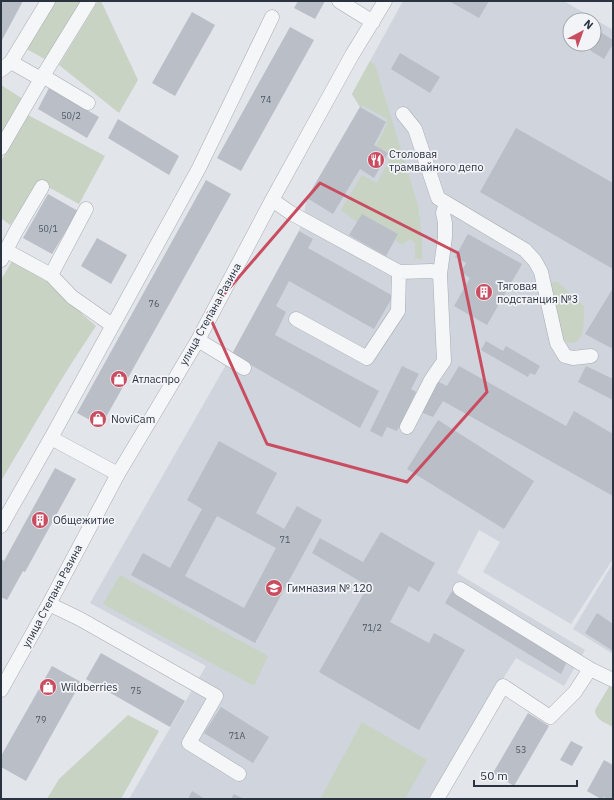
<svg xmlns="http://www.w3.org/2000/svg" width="614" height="800" font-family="'IBM Plex Sans',sans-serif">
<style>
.built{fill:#d0d4dc;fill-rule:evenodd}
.green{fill:#c8d3c3}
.building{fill:#b9bec7;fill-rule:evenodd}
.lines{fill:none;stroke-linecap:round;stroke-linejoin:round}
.minor-casing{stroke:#a7acb4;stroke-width:15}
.minor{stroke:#f5f6f8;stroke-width:14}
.marked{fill:none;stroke:#c94d60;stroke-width:3;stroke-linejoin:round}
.labels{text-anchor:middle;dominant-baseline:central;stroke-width:3.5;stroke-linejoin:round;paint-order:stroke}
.number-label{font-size:9px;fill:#4e5662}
.poi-label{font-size:11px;fill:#2b3341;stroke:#f2f4f7;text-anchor:start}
.street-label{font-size:11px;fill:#2b3341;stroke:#f2f4f7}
</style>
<rect width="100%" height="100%" fill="#e2e5ea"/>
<path class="built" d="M403 1H564L613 30V559L571 624 483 572 500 542 479 530 457 573 585 650 564 686 516 658 428 799H129L206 666 90 603 227 363 299 231 303 219 307 198 360 107 352 94ZM570 20H594V44H570Z
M613 563V654L573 629Z"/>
<path class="green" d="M51 1H88L50 62 23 47Z
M98 1H101L138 80 119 113 59 65Z
M370 61 375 65 418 205 422 239V260L415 258V243L410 239 402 245 395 240 398 234 362 214 357 222 341 210 362 175 377 183 392 155 376 146 387 124V119L364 106 360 107 352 94Z
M1 85 26 101 1 145Z
M28 115 105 156 79 204 41 183 10 225 1 218V161Z
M12 261 63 291 77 307 82 314 96 326C62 376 32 429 1 481V280Z
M558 282 584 306C584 325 585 357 557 336L545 283Z
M120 575 268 656 254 686 103 604Z
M613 684V727C606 723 595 720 595 710L610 685Z
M128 715 159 731 121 799H47L59 779Z
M362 722 427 760 405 799H320Z"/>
<path class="building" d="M1 1H23L1 42Z
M298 1H325L315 19 294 8Z
M449 1H489L479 18Z
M192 12 215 25 175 96 152 83Z
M290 27 314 40 241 171 217 158Z
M594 28 613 40V44L604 59 580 44H594Z
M400 53 440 77 430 93 391 69Z
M49 88 99 117 87 138 38 109Z
M360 107 386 122 374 145 388 153 374 178 360 169 333 214 307 198Z
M118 119 179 156 169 175 108 138Z
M516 128 613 183V269L480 192Z
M206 180 231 194 101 426 77 413Z
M48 194 78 211 52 254 23 238Z
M362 214 398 234 386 256 349 235Z
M299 231 313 239 308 248 393 296 374 329 289 281 276 306 286 312 275 335 379 391 360 428 232 354Z
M468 234 522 264 487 325 454 306 470 278 461 272 466 263 455 257Z
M97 238 127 255 111 284 81 266Z
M613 288V349L585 334Z
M486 341 503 351 506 346 540 366 535 375 530 373 528 377 481 350Z
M402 366 419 374 411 389 416 392 397 431 387 427 382 437 370 431Z
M459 366 566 426 574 411 613 434V496L443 401 433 417 418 411 435 380 447 386Z
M586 366 613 379V400L578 382Z
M438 420 534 481 504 529 407 469Z
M219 441 277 473 256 513 284 529 297 506 322 520 255 643 131 575 143 553 170 568 202 509 187 500ZM217 516 276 548 244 608 185 576Z
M55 468 76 479 25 572 23 571 7 600 1 597V559L4 561Z
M381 532 435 563 419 592 409 586 390 622 429 643 434 633 465 650 419 730 319 672 368 586 312 553 320 538 363 562Z
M452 591 567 662 561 674 445 603Z
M597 613 613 624V651L585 633Z
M101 653 185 701 170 727 86 679Z
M52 666 81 682 26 781 1 767V756Z
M221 707 269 737 253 763 204 733Z
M528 713 549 726 514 786 493 773Z
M571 741 583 747 572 766 560 760Z
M604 760 613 765V799H607L604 797 603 799H601L587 791Z
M192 791 205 799H188Z
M234 794 244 799H231Z"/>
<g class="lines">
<g class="minor-casing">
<path id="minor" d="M339 1 373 22
M11 62 41 79 46 78 88 103
M1 70 11 62 48 1
M403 114 415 129 438 198 525 250 535 261 541 272 557 343 565 356 573 358 591 356
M1 148 41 79 89 1
M272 200 291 213 399 272 432 271 440 274
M7 251 51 275 72 297 112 325
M1 260 16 231 42 187
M51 275 86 209
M296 319 367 358 398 311 399 272
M198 340 244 368
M407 427 431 380 444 361 440 274 445 237V223L443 213 446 203
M51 438 199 168 272 17
M1 526 51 438 118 474
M49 604 80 619 216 696 189 743 239 774
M590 669 613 680
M1 690 49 604 118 474 198 340 272 200 352 55 385 1
M437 799 503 686 550 717 575 692 590 669 460 589"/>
</g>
<use href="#minor" class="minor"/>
</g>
<path class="marked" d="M320 183 458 253 487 392 407 482 267 444 208 313Z"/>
<defs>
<g id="restaurant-disc" transform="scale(0.9)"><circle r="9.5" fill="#c94d60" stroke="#f2f4f7"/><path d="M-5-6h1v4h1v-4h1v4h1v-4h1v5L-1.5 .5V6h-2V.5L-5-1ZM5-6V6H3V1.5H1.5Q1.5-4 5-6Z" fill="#fff"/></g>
<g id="building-disc" transform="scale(0.9)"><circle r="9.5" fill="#c94d60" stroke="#f2f4f7"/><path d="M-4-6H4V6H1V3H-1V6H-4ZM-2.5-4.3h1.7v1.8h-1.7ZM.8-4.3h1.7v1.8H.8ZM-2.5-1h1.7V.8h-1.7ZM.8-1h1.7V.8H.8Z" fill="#fff"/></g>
<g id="shop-disc" transform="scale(0.9)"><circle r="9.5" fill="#c94d60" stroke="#f2f4f7"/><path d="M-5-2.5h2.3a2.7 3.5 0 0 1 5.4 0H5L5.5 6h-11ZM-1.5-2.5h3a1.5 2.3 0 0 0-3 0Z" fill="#fff"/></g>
<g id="school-disc" transform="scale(0.9)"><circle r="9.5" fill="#c94d60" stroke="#f2f4f7"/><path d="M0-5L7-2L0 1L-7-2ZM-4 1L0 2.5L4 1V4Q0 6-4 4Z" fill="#fff"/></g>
</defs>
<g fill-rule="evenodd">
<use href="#restaurant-disc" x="376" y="160"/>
<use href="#building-disc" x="484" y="292"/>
<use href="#shop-disc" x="119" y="379"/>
<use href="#shop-disc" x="98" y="419"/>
<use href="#building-disc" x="40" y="520"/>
<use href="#school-disc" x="274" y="588"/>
<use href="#shop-disc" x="48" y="687"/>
</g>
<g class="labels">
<g class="number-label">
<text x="266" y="99">74</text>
<text x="71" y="115">50/2</text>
<text x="48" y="228">50/1</text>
<text x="154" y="303">76</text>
<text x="285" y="539">71</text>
<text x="372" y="627">71/2</text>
<text x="136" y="690">75</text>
<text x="41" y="719">79</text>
<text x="237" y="735">71А</text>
<text x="521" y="749">53</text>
</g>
<g class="poi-label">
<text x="389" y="154">Столовая<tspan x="389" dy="13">трамвайного депо</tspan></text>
<text x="497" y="286">Тяговая<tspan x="497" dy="13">подстанция №3</tspan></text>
<text x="132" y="379">Атласпро</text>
<text x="111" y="419">NoviСam</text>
<text x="53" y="520">Общежитие</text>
<text x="287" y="588">Гимназия № 120</text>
<text x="61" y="687">Wildberries</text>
</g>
<g class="street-label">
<text transform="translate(210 314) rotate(-61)">улица Степана Разина</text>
<text transform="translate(52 596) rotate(-62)">улица Степана Разина</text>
</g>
</g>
<rect width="614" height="800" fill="none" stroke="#2b3341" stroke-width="4"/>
<g transform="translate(582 32) rotate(41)"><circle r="19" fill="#f2f4f7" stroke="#a2a7ae"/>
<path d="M0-3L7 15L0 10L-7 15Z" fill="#c94d60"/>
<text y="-6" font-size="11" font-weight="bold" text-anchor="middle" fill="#2b3341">N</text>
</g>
<path d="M474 780v6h103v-6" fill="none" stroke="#2b3341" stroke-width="2"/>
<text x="480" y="780" font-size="12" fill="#2b3341" stroke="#f2f4f7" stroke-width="3" paint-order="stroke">50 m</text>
</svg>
